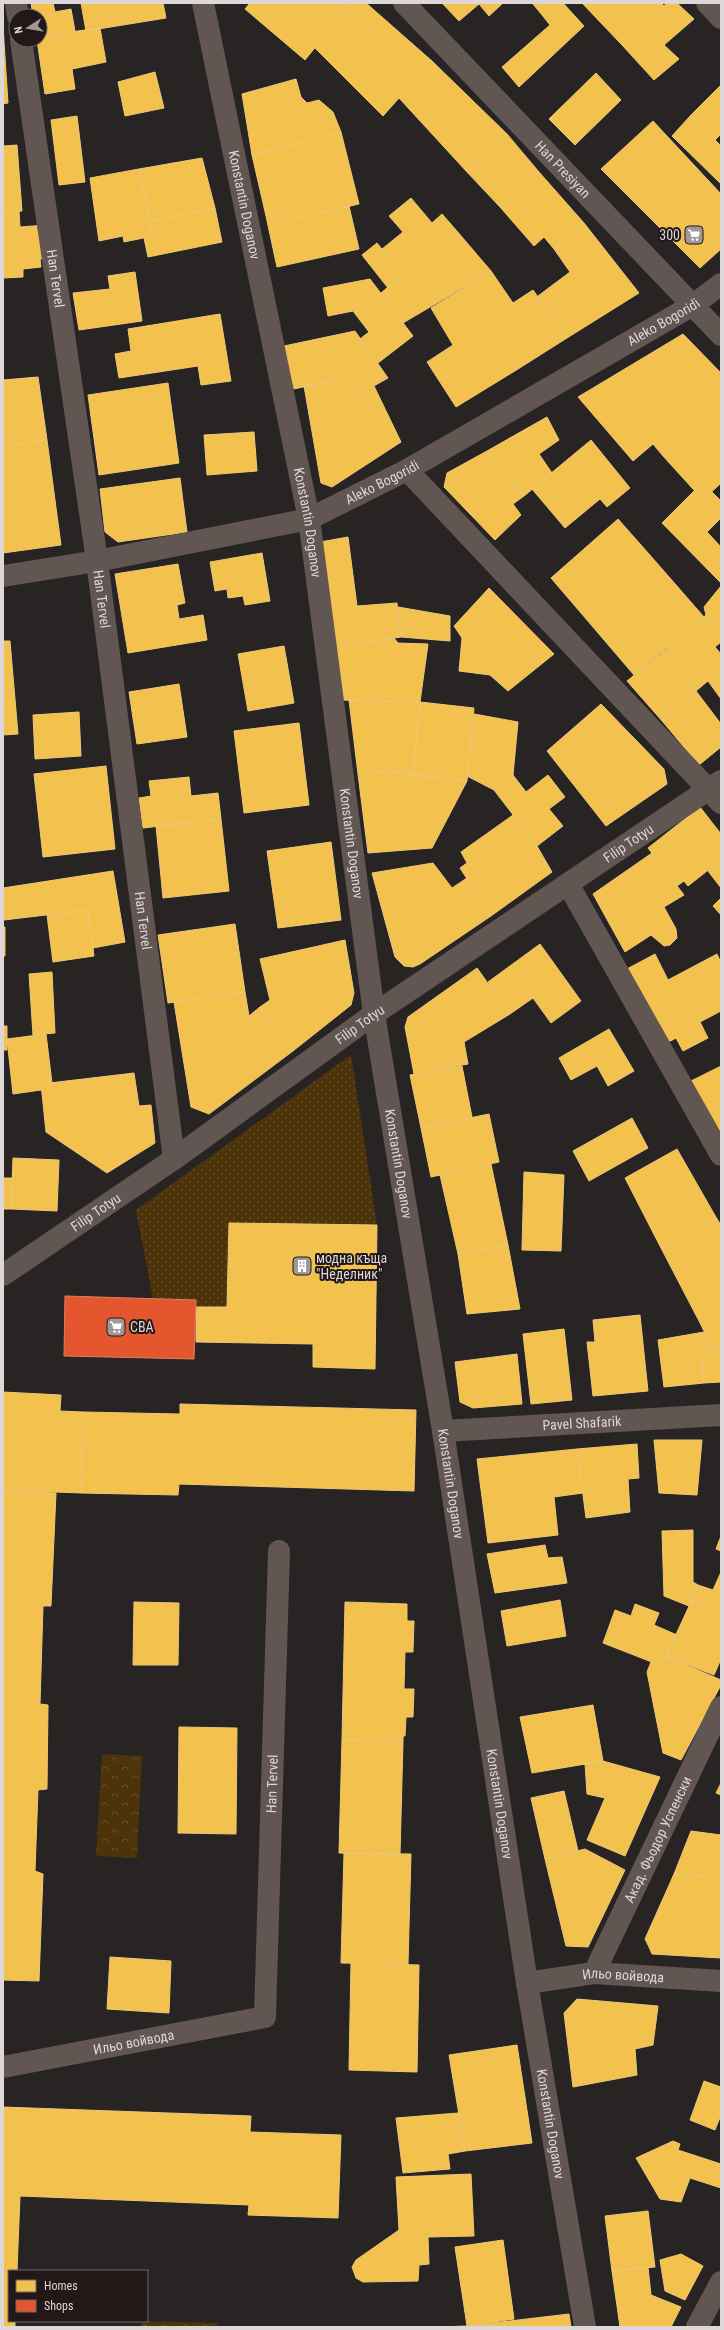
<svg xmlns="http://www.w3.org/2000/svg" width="724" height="2330" font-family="'Roboto Condensed',sans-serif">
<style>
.grass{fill:url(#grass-dots)}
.park{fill:url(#park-crowns)}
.homes{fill:#f2c14e;stroke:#ecc877}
.shops{fill:#e4572e;stroke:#e27d61}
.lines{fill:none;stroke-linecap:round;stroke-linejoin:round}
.minor{stroke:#615652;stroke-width:22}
.labels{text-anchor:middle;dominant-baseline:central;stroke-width:4;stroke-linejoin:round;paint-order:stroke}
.street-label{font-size:14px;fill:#ded7d7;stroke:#221818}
.poi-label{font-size:14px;fill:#ded7d7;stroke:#221818;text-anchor:start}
</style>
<defs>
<pattern id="grass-dots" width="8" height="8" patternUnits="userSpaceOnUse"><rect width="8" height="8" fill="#4c3309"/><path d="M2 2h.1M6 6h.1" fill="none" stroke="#65502c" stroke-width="1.8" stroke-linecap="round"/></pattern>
<pattern id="park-crowns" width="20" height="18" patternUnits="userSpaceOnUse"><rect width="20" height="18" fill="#4c3309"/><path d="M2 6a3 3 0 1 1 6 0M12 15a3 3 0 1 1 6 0" fill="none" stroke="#65502c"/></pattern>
</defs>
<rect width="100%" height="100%" fill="#292424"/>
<path class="grass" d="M351 1055 377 1225 229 1223 227 1307H196V1300L153 1299 136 1210Z"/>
<path class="park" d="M102 1754 142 1756 137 1858 96 1856Z
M141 2321 217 2323V2327H141Z"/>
<path class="homes" d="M31 3H53L55 12 71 9 75 31 40 36V16H33Z
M81 3H163L166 18 86 31Z
M250 3H351L305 60 245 9Z
M351 3H366L432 61 383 116 315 48Z
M442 3H503L489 16 479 4 459 21Z
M532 3H545L538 10Z
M545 3H563L584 26 519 87 502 67 550 25 538 10Z
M582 3H661L664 6 622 45Z
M667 3H677L694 19 664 45 679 59 654 80 622 45Z
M3 26 5 57H3Z
M100 28 106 62 72 69 75 89 45 94 37 40H40V36Z
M3 57H5L8 103 3 104Z
M432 61 507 134 467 172 399 98Z
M155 72 164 108 125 116 118 82Z
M596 73 621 100 575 145 549 119Z
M296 79 301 97 307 103 319 100 333 112 341 132 252 155 242 94Z
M721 85V134L715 140 691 115Z
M691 115 721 146V184L672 136Z
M77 116 85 182 59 185 51 120Z
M653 121 721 194V249L700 268 601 169Z
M341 132 359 204 282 222 281 213 266 216 252 155Z
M507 134 539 172 500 207 467 172Z
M17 145 22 211 3 212V146Z
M202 158 215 208 150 221 139 169Z
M139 169 153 236 124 242 123 236 99 241 90 178Z
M539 172 584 223 554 249 544 237 534 246 500 207Z
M411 198 432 223 442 214 456 230 403 275 382 249 403 232 389 216Z
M349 206 359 249 277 267 266 216 281 213 282 222Z
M215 208 222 242 148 257 144 238 153 236 150 221Z
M19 211 20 227 46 225 49 259H40L41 267 23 269V277L3 278V212Z
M584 223 639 293 567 338 538 296 570 272 554 249Z
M456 230 491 271 403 323 381 293Z
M377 243 403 275 388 288 362 255Z
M491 271 513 303 533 290 567 338 518 369 462 289Z
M135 272 142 321 79 330 73 293 110 289 108 276Z
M370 279 413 336 378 363 360 339 369 332 353 311 328 316 323 288Z
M462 289 518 369 456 407 427 362 453 345 431 308Z
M220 314 231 381 201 385 198 366 119 378 115 354 131 351 128 329Z
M355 331 388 378 356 396 345 378 294 389 284 346Z
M683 334 721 373V403L663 456 653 444 633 461 578 397Z
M38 377 47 440 3 446V380Z
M345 378 356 396 374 386 401 442 332 487 321 483 304 386Z
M168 383 179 463 99 475 88 395Z
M721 403V483L703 500 663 456Z
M547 417 559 440 539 454 552 473 524 496 487 451Z
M254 432 257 471 207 475 204 435Z
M47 440 61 545 3 553V446Z
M591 440 630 488 607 507 600 499 565 528 532 489Z
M487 451 524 496 513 504 521 515 495 540 444 487 447 473Z
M180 478 187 532 118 542 105 532 100 489Z
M694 491 703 500 712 492 721 501V518L707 532 721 547V583L662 523Z
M618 519 649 554 581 613 551 578Z
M348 537 357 606 397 603 401 637 334 647 320 542Z
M262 553 270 601 245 605 243 596 228 598 227 589 215 591 210 562Z
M649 554 704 617 634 675 581 613Z
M178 564 185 603 177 605 179 619 203 615 207 640 128 653 115 574Z
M721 586V632L706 615 704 607Z
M489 588 554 654 508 691 490 675 459 671 462 638 454 626Z
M398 607 450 616V641L401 637Z
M706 615 721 632V642L715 647 721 654V670L696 691 663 652Z
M394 638 398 643 428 644 420 702 340 700 334 647Z
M3 641H10L18 734 3 735Z
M284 646 294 703 248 711 238 654Z
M663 652 696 691 663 722 627 681Z
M721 670V699L708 681Z
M179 684 187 737 137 744 129 692Z
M696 691 721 724V747L699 765 663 722Z
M349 700 420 702 413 775 389 771 358 774Z
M420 702 474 708 467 781 413 775Z
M601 704 664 769 667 784 606 826 547 751Z
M79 712 81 756 35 759 33 715Z
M474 714 518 722 513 775 494 790 467 776Z
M299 723 309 805 244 813 234 731Z
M106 766 115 849 43 857 34 774Z
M389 771 467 781 432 848 368 853 358 774Z
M513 775 526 792 548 775 565 797 549 809 563 826 537 846 494 790Z
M189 777 191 796 218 793 221 819 143 828 139 798 151 796 149 781Z
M700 807 721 834V860L688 886 684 881 677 886 648 848Z
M513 815 537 846 552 872 491 916 460 868 467 863 461 852Z
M221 819 229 891 163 898 156 826Z
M331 842 341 920 278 928 267 851Z
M652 853 684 895 664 907 676 929 677 938 670 945 664 946 651 935 625 952 593 894Z
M721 860V888L708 871Z
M433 863 452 888 467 878 491 916 420 964 413 967 404 966 395 957 372 873Z
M113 871 125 942 93 948 88 910 4 920 3 888Z
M721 898V915L713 906Z
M88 910 94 956 53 962 47 915Z
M235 924 245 992 168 1003 158 935Z
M3 927H5V956H3Z
M345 940 354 993 351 1005 293 1051 260 1007 270 1000 260 959Z
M540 944 581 1001 551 1023 533 998 510 1014 488 982Z
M655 954 668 980 717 954 721 963V1011L700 1022 708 1038 683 1051 676 1038 663 1045 625 970Z
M477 968 510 1014 464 1042 468 1064 414 1074 405 1027 408 1017Z
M52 972 55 1033 33 1035 29 974Z
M245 992 249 1016 260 1007 293 1051 209 1114 191 1107 174 1002Z
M3 1026H7V1050H3Z
M609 1029 634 1071 608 1086 597 1066 571 1080 559 1058Z
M46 1034 52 1083 41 1084V1090L13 1094 7 1039Z
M462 1066 472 1117 421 1128 410 1075Z
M721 1066V1138L691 1081Z
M134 1073 139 1106 151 1105 155 1143 107 1173 46 1132 41 1084Z
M489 1114 499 1162 431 1177 421 1128Z
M632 1118 648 1148 589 1181 573 1151Z
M677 1149 717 1219 661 1248 625 1178Z
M13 1158 59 1160 57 1211 11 1209Z
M491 1164 508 1245 458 1254 440 1175Z
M524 1172 564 1175 561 1251 522 1250Z
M3 1178H12L11 1209H3Z
M717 1219 721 1225V1308L698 1319 661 1248Z
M229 1223 377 1225 375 1369 313 1367V1344L196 1342V1307H227Z
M508 1245 520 1309 467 1314 458 1254Z
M721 1308V1347L714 1351 698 1319Z
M640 1315 648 1391 593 1396 587 1342H595L593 1320Z
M564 1329 572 1400 531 1404 523 1334Z
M704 1332 714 1351 701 1353 704 1383 664 1387 658 1340Z
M721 1347V1382L704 1383 701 1353Z
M517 1354 522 1404 473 1408 460 1402 455 1362Z
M3 1392 61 1395 60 1411 83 1412 81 1493 3 1490Z
M180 1404 416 1410 414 1491 179 1484 178 1495 81 1493 83 1412 180 1414Z
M654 1440H702L697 1495 659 1493Z
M637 1444 639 1478 628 1479 630 1512 586 1518 577 1449Z
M577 1449 583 1493 554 1497 558 1535 488 1543 477 1459Z
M3 1490 56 1493 51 1606H43L40 1704 48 1705 47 1789 38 1790 35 1871 43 1874 39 1981 3 1980Z
M693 1530V1582L698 1585 689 1606 664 1596 662 1531Z
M721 1536V1551L716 1549Z
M545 1545 548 1558 562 1557 567 1583 495 1593 487 1554Z
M721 1572V1614L691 1602 698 1585 713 1590Z
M560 1600 566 1636 507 1646 501 1611Z
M134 1602 179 1603 178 1665H133Z
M345 1602 407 1604V1621H414L413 1652H405L404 1689H414L413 1717H406L405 1736H403V1741L342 1740Z
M691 1602 721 1614V1659L714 1675 666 1656Z
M635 1604 659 1613 654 1625 677 1635 662 1666 603 1643 615 1610 631 1616Z
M666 1656 721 1680V1685L681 1760 663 1753 647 1672 651 1662 662 1666Z
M593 1705 603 1761 532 1773 520 1717Z
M179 1727 237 1728 236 1834 178 1833Z
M342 1740 403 1741 400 1855 339 1853Z
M603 1761 660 1777 625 1856 587 1840 605 1798 587 1794 585 1763Z
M721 1783V1795L716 1793Z
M564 1791 578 1851 545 1859 531 1798Z
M691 1831 721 1835V1878L674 1874Z
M585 1849 625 1870 588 1947 566 1946 545 1859Z
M344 1853 411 1854 408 1964 341 1963Z
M674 1874 721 1878V1958L652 1954 649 1947 645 1939Z
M110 1957 171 1961 169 2013 107 2009Z
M351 1963 419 1965 417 2072 349 2070Z
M577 1999 658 2006 653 2045 635 2049 637 2075 573 2087 564 2013Z
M517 2045 532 2143 465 2151 449 2055Z
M704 2081 721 2087V2115L715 2130 690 2120Z
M3 2107 251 2116 250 2132 341 2135 338 2218 248 2215 249 2205 20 2196 17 2271H9V2321H15V2327H3Z
M458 2113 465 2151 448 2154 450 2169 403 2173 396 2118Z
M673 2141 680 2144 678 2150 721 2164V2188L690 2178 681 2202 660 2199 636 2158Z
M471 2174 474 2236 428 2237 429 2264 419 2265 418 2281 363 2282 356 2278 352 2267 356 2260 399 2230 396 2177Z
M648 2211 655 2267 612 2271 605 2216Z
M503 2240 514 2319 467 2326 455 2247Z
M681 2254 703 2266 685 2300 665 2291 660 2260Z
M648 2267 651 2295 681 2307 671 2327H620L612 2271Z
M569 2314 571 2327H437L467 2326Z"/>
<path class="shops" d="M65 1296 196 1300 194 1359 64 1356Z"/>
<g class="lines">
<g class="minor">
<path d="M16 3 18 16"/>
<path id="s1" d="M203 3 309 519 374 1014 443 1431 527 1983 585 2327"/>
<path id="s2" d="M404 3 721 335"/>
<path d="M707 3 721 18"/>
<path id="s3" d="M21 40 97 561 174 1159"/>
<path d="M407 470 721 803"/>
<path id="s4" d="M3 576 97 561 309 519 407 470 693 305 721 284"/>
<path d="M568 884 721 1155"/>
<path id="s5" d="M3 1275 174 1159 374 1014 721 781"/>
<path id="s6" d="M443 1431 721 1415"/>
<path id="s7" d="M594 1973 721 1707"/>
<path id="s8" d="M527 1983 594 1973 721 1981"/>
<path id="s9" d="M3 2067 265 2017 279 1551"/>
<path d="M697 2327 721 2282"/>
</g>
</g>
<defs>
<g id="supermarket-square" transform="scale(1)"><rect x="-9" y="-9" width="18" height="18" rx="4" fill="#9f9898" stroke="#221818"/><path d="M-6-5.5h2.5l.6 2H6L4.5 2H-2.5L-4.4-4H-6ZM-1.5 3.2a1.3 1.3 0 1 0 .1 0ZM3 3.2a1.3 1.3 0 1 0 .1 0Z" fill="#fff"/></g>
<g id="building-square" transform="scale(1)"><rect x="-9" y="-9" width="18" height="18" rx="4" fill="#9f9898" stroke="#221818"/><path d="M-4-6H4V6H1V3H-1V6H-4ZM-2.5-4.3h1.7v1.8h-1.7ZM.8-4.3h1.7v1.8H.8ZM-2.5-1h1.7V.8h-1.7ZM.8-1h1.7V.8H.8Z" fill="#fff"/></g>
</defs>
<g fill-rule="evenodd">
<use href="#supermarket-square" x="694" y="235"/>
<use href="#building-square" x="302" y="1266"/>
<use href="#supermarket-square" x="116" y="1327"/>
</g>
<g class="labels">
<g class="street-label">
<text stroke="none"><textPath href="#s2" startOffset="230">Han Presiyan</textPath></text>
<text stroke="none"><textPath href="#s1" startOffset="206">Konstantin Doganov</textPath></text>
<text stroke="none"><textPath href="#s3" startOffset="241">Han Tervel</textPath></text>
<text stroke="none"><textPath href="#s4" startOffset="717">Aleko Bogoridi</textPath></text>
<text stroke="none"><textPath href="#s4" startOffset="393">Aleko Bogoridi</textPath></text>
<text stroke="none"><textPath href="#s1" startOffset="530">Konstantin Doganov</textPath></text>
<text stroke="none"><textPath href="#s3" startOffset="565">Han Tervel</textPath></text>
<text stroke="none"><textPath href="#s1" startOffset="854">Konstantin Doganov</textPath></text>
<text stroke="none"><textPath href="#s5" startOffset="760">Filip Totyu</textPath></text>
<text stroke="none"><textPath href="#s3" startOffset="889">Han Tervel</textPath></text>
<text stroke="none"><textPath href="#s5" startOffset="436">Filip Totyu</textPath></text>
<text stroke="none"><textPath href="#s1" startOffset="1178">Konstantin Doganov</textPath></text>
<text stroke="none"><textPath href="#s5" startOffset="112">Filip Totyu</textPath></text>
<text stroke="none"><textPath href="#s6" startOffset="139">Pavel Shafarik</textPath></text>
<text stroke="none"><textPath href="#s1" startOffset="1502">Konstantin Doganov</textPath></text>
<text stroke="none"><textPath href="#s9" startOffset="500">Han Tervel</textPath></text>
<text stroke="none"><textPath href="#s1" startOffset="1826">Konstantin Doganov</textPath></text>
<text stroke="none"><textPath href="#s7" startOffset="148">Акад. Фьодор Успенски</textPath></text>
<text stroke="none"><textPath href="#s8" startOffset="97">Ильо войвода</textPath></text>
<text stroke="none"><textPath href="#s9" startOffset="133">Ильо войвода</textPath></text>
<text stroke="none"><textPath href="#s1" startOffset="2150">Konstantin Doganov</textPath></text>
</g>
<g class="poi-label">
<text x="680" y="235" text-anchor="end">300</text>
<text x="316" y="1258">модна къща<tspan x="316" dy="16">"Неделник"</tspan></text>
<text x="130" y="1327">CBA</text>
</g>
</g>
<rect width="724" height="2330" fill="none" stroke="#ded7d7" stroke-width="8"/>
<rect x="8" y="2270" width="140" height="52" fill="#221818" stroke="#6d6464"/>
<rect x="16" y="2280" width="20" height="12" fill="#f2c14e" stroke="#6d6464"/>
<text x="44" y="2290" font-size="12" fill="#ded7d7">Homes</text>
<rect x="16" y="2300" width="20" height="12" fill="#e4572e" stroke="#6d6464"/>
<text x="44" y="2310" font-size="12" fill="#ded7d7">Shops</text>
<g transform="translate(28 28) rotate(258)"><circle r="19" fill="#221818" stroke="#6d6464"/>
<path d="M0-3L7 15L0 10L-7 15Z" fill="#9f9898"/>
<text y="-6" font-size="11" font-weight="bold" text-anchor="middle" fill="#ded7d7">N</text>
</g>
</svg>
